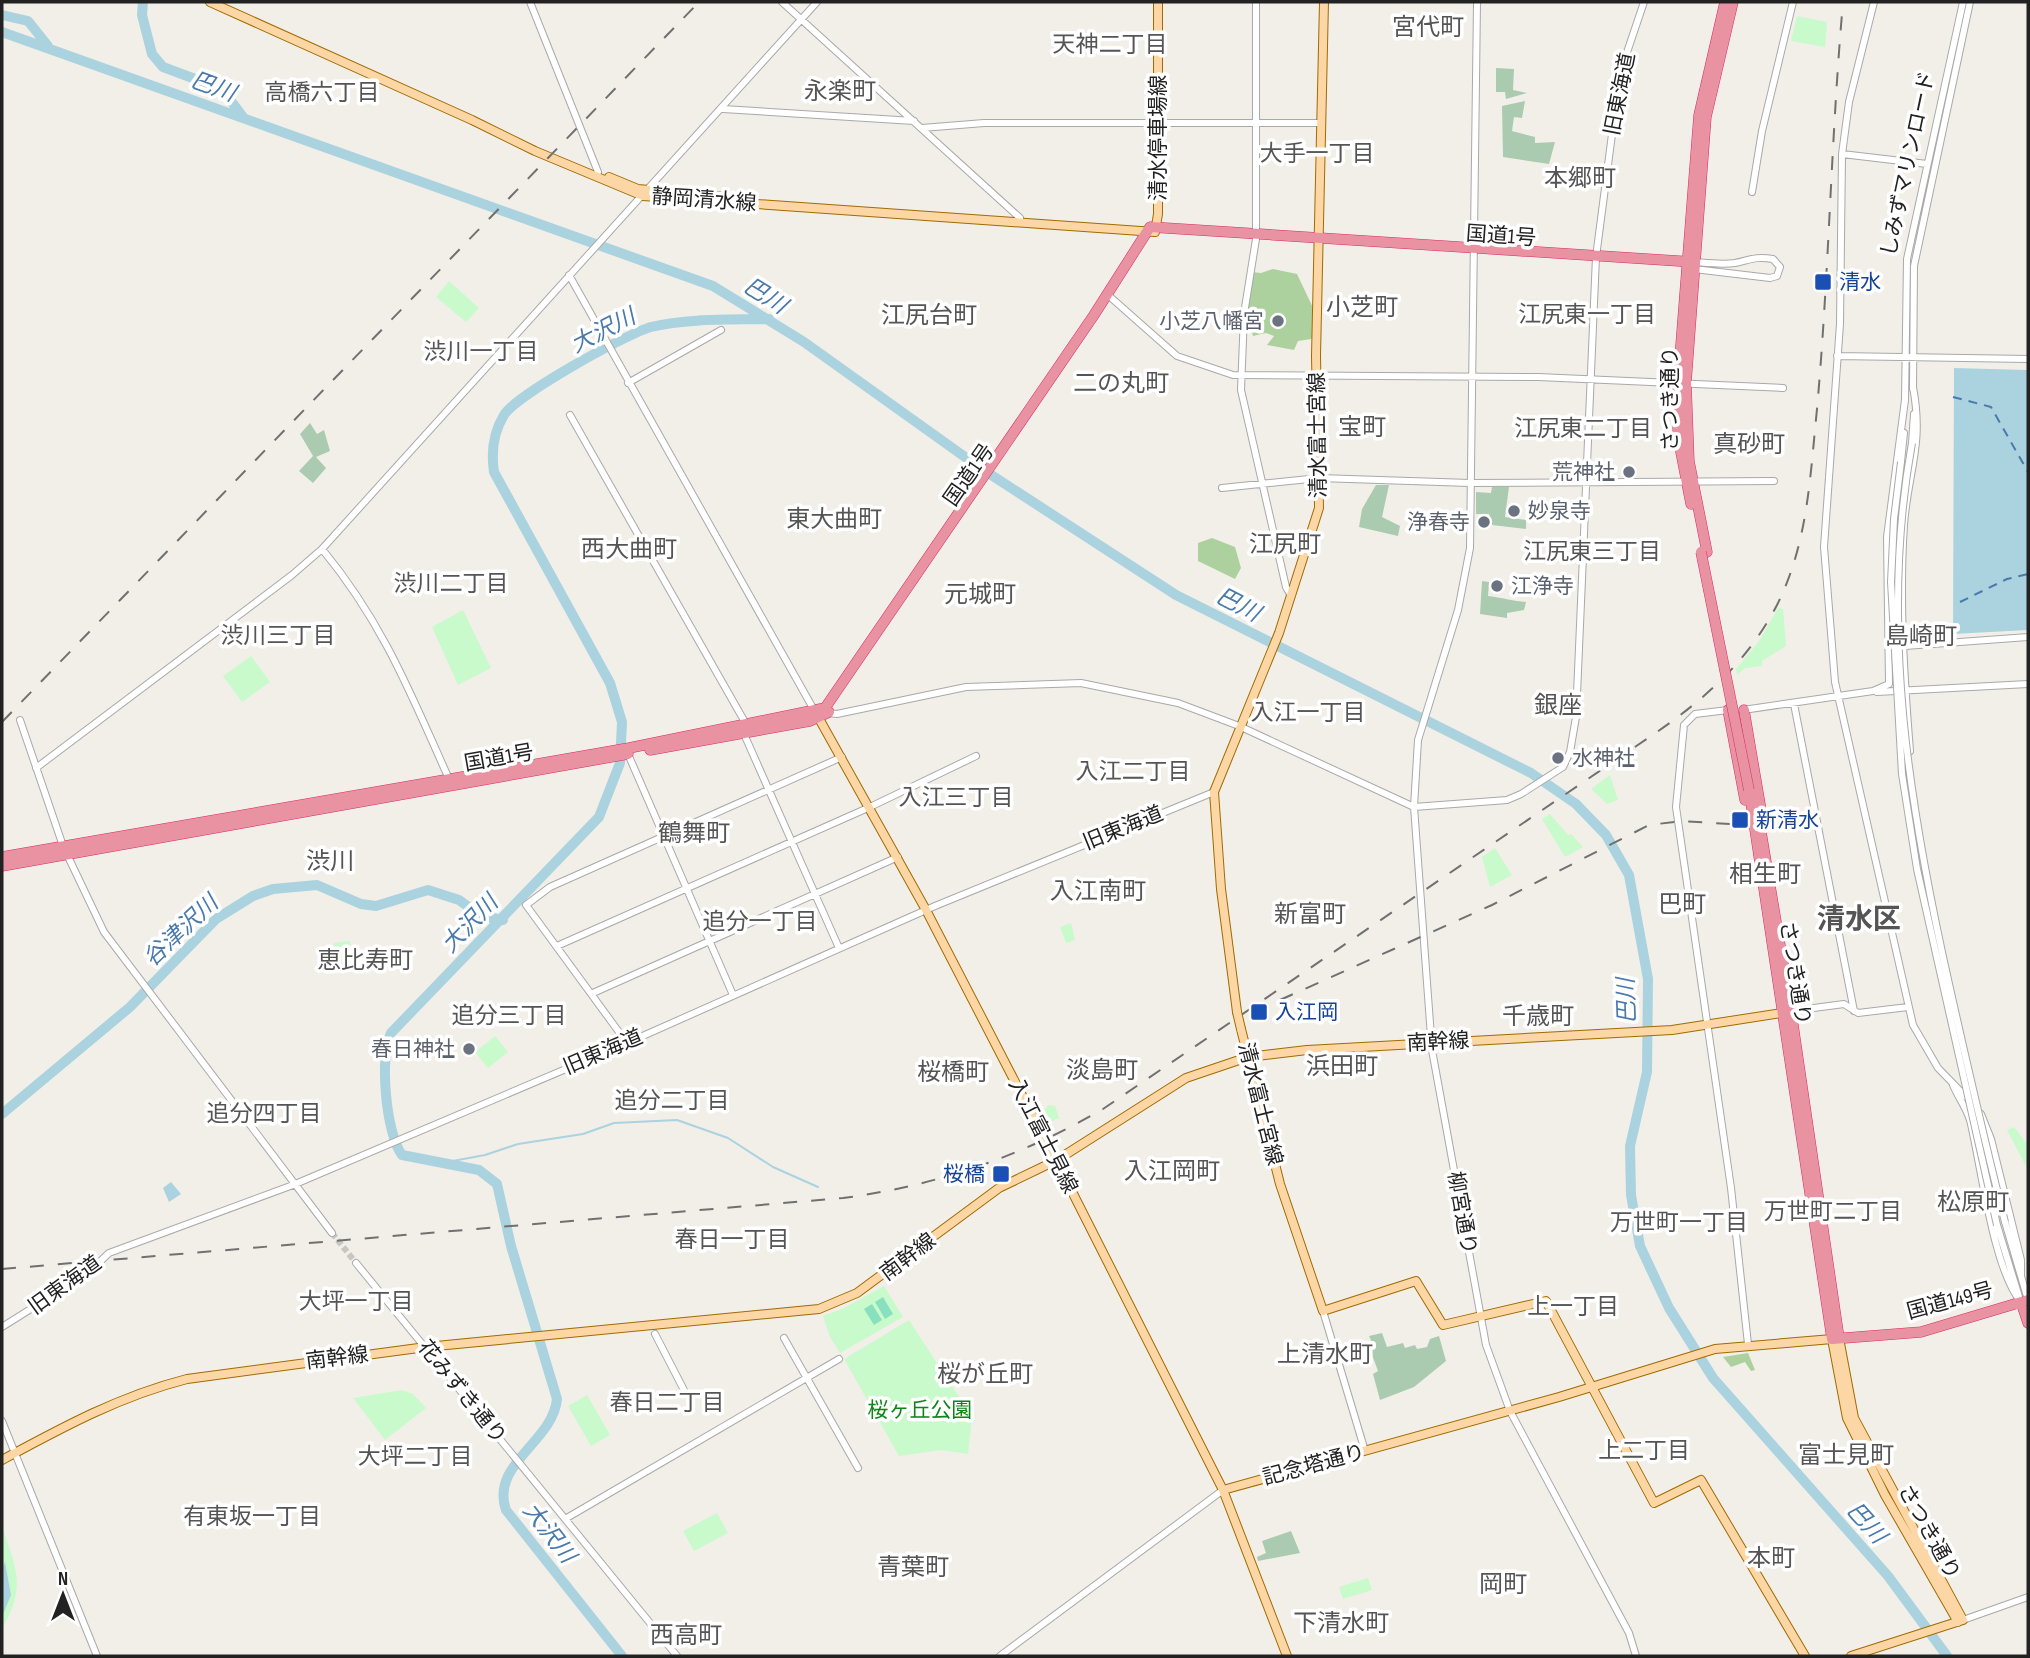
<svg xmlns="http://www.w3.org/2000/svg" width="2030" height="1658" font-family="'Sofia Sans Condensed','Noto Sans JP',sans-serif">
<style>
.forest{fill:#add19e}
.cemetery{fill:#aacbaf}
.park{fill:#c8facc}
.pitch{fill:#88e0be}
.water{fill:#aad3df}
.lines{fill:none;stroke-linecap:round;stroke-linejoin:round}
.stream{stroke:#aad3df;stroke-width:2}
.river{stroke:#aad3df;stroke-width:10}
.ferry{stroke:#4a7aab;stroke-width:2;stroke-dasharray:9 7;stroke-linecap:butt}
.minor-tunnel{stroke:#c8c6c1;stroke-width:6;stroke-dasharray:6 3;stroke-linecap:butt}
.minor-casing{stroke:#a9a9a9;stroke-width:8}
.major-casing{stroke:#a06b00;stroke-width:10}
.highway-casing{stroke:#dc2a67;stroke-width:11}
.minor{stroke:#fff;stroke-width:6}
.major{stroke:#fcd6a4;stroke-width:8}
.highway{stroke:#e892a2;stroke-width:10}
.rail{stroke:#707070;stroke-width:2;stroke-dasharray:14 14;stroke-linecap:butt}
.minor-bridge-casing{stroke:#a9a9a9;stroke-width:8;stroke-linecap:butt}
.major-bridge-casing{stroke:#a06b00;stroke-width:10;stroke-linecap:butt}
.highway-bridge-casing{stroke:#dc2a67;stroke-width:11;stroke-linecap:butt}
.minor-bridge{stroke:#fff;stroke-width:6}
.major-bridge{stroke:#fcd6a4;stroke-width:8}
.highway-bridge{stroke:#e892a2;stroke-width:10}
.transit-dot{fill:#1a4fb4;stroke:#fff;stroke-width:2.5}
.worship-dot{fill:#6b7280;stroke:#fff;stroke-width:2.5}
.labels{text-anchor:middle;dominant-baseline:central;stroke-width:7;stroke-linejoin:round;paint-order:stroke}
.street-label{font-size:21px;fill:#222;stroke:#fff}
.transit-label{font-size:21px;fill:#164399;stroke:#fff;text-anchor:start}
.worship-label{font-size:21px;fill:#5b616d;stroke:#fff;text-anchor:end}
.park-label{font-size:21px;fill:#0c8416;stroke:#fff}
.neighbourhood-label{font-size:23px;fill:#555;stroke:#fff}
.water-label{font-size:23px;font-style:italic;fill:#4a7aab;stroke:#fff}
.quarter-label{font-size:24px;fill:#555;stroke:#fff}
.district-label{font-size:28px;font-weight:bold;fill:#555;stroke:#fff}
</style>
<rect width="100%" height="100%" fill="#f2efe9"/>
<path class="forest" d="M1273 269 1297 274 1315 312 1313 336 1311 339 1298 341 1294 350 1267 345 1274 336 1266 333 1253 336 1251 329 1244 324 1251 272 1261 273Z
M1212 538 1235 547 1241 568 1235 579 1198 561V543Z
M1748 1353 1755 1370 1751 1371 1745 1362 1731 1367 1723 1357Z"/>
<path class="cemetery" d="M1496 68 1514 69 1513 90 1527 93 1506 99 1505 92H1496Z
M1525 101 1522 118 1514 117 1512 131 1535 137V143L1555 142 1549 164 1503 157 1502 106Z
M310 423 317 434 324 430 330 451 316 457 326 468 313 483 299 471 313 456 300 434Z
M1376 485H1389L1382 517 1400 526 1398 536 1359 527 1362 509Z
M1492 487H1509L1505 517 1526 520V529L1492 525 1489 514H1476V492L1491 493Z
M1482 581 1489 582 1488 596C1504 598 1513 601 1526 602L1524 610 1507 613V618L1480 614Z
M1382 1333 1387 1347 1403 1343 1405 1348 1415 1345 1417 1349 1427 1347 1430 1339 1439 1336 1446 1361 1414 1387 1380 1400 1373 1374 1378 1371 1368 1344 1372 1342 1369 1336Z
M1291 1531 1300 1553 1258 1561 1257 1557 1266 1553 1262 1541Z"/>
<path class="park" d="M1797 16 1827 22 1825 47 1791 41Z
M449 281 479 308 466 322 436 297Z
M1778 608 1783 609 1786 646 1762 661V666L1745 668 1737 675 1736 669 1760 640Z
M463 610 491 668 458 685 432 627Z
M251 656 270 682 242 702 223 676Z
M1610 775 1618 800 1607 804 1591 789Z
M1550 814 1568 835 1571 834 1583 847 1565 857 1542 819Z
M1495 848 1512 875 1490 887 1482 857Z
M1071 923 1075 940 1066 943 1060 927Z
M350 941 354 970 337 972 334 943Z
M495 1036 508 1052 488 1068 475 1052Z
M1048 1105 1055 1106 1059 1118 1050 1122 1042 1114Z
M2014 1127 2028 1145V1170L2007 1130Z
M884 1286 903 1317 840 1353 830 1337 823 1316 844 1308Z
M909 1320 972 1417 968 1454 941 1450 899 1456 844 1359Z
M402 1390 413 1394 426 1408 385 1440 353 1398Z
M587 1395 610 1435 591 1446 568 1406Z
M717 1513 728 1533 694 1551 683 1531Z
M2 1525C16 1571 27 1584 2 1629Z
M1368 1578 1372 1590 1343 1599 1339 1587Z"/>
<path class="pitch" d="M883 1297 893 1314 885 1319 875 1302Z
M872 1304 882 1320 874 1325 864 1309Z"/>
<path class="water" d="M1954 368 2028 370V630L1953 634Z
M171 1182 181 1194 169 1202 163 1188Z
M5 1562 11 1595 2 1617V1569Z"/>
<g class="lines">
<path class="stream" d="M442 1163 485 1155 518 1144 583 1134 614 1123 677 1120 728 1138 773 1167 818 1187"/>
<path class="river" d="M143 2 142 15 152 54 163 67 222 89 243 117
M2 15 28 21 48 46
M2 32 713 286 804 342 979 467 1176 595 1531 773 1576 804 1606 835 1629 875 1648 979 1647 1072 1630 1146 1631 1195 1640 1246 1669 1308 1713 1378 1888 1576 1947 1656
M2 1114 130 1007 216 919 253 896 273 889 317 885 361 904 376 906 428 890 459 900 481 916 503 920
M622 1656 506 1510C490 1464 553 1442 557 1399L511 1246 497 1184 479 1170 402 1155C386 1134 379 1056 391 1033L599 817 620 763 622 722 610 683 494 472C491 452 493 433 504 415 516 395 626 334 651 327 689 318 730 320 769 319"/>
<path class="ferry" d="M1953 397 1991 407 2028 472
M1960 602 2007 579 2028 574"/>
<path class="minor-tunnel" d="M332 1233 356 1263"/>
<g class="minor-casing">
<path id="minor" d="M530 2 598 172
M782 2 1020 218
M1256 2V239L1244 314 1241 390 1286 587 1291 596
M1477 2 1470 548 1458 610 1418 740 1414 807 1432 1050 1486 1345 1510 1411 1629 1633 1636 1656
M1874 2 1849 102 1842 154 1840 324 1824 547 1835 682 1913 1025 1938 1068 1969 1100
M723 109 914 121
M922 128 984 123H1322
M1842 154 1927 164
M1752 192 1762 131 1793 2
M1694 269 1770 278 1777 276 1780 267 1773 259C1755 256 1750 260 1735 263 1722 265 1707 263 1694 262
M569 275 814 710
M1108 295 1177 356 1233 375 1538 377 1783 388
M1837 356 2028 359
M628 383 721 330
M1913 389 1914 266 1970 2
M1905 401 1907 259 1963 2
M570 415 746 724
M1912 443 1914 414
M1901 462 1904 433
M1222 488 1319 478 1470 483 1774 481
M322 549C383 623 410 692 449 779
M1905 646 2028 637
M1877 692 2028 684
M1794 704 1854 1011
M1728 710 1695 714 1684 725 1676 807 1731 1188 1748 1344
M1743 710 1873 691 1889 684 1887 537 1905 400
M828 713 837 714 966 687 1081 683 1178 703 1239 726 1414 807 1507 800 1521 794 1563 767 1570 752 1576 717 1596 257 1620 73 1644 2
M20 720 63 846 104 932 332 1233
M744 734 839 948
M1910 751C1904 676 1899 600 1904 525 1908 471 1924 445 1913 387
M628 754 733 995
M36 768 292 575 322 549 817 2
M557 946 870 807 976 756
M593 993 898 857
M1791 1011 1844 1004 1858 1013 1908 1007
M627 1043 526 905 550 887 842 757
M1953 1085C1958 1097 1966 1107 1970 1120 1981 1164 1993 1269 2021 1302
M1981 1114 1991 1139 2021 1260V1276
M2005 1222 2028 1300
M1997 1225 2019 1297
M356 1263 677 1656
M1323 1311 1365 1451
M2 1327 88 1273 109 1253 293 1185 627 1043 935 906 1214 792
M655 1334 686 1394
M784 1338 858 1468
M2 1421 97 1656
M565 1519 839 1359
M1963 1620 2028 1597
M1000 1656 1223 1490"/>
</g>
<g class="major-casing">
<path id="major" d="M210 2 472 120 535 151 643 196 1155 232 1158 214V2
M609 177 638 189 726 197
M817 715 926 910 1042 1134
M1237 1012 1221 889 1214 792 1279 633 1319 508 1316 356 1324 2
M1241 1029 1280 1184 1323 1311 1416 1281 1443 1325 1546 1301 1654 1503 1701 1480 1805 1656
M1054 1156 1223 1490 1287 1656
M1839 1338 1854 1418 1963 1620 1851 1656
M2 1460C63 1427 120 1396 187 1379L426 1347 819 1309 857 1293 999 1188 1057 1160 1186 1078 1248 1057 1307 1050 1672 1030 1788 1012
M1223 1490 1559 1397 1715 1349 1832 1339 1847 1418 1885 1495 1958 1622"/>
</g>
<g class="highway-casing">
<path id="highway" d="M1691 504 1678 437V382L1699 115 1725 2
M1707 552 1689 461 1686 383 1706 117 1733 2
M1728 710 1745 800
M1744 710 1761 810
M650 750 810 721 829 712
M1749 790 1832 1339 1921 1332 2028 1300
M1756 802 1791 1011 1839 1338
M2 857 629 748 825 708 1094 315 1150 227 1694 262
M2 866 628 754
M2021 1302 2028 1323"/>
</g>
<use href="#minor" class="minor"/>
<use href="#major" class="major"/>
<use href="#highway" class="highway"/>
<path class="rail" d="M2 722 699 2
M1280 1000 1492 905 1649 825 1682 821 1730 824
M2 1269 843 1198C936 1186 1022 1156 1103 1109L1654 734C1705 699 1748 661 1777 605 1808 543 1810 477 1817 409 1829 274 1831 138 1843 2"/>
<g class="minor-bridge-casing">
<path id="minor-bridge" d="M1912 443C1879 625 1909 806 1949 984 1967 1064 1985 1143 2005 1222
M1901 462 1894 519 1891 582 1902 774 1917 869 1997 1225"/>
</g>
<g class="major-bridge-casing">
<path id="major-bridge" d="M1237 1012 1241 1029
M1042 1134 1051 1151"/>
</g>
<g class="highway-bridge-casing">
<path id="highway-bridge" d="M1701 552 1749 790"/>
</g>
<use href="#minor-bridge" class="minor-bridge"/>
<use href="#major-bridge" class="major-bridge"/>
<use href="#highway-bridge" class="highway-bridge"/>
</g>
<g class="transit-dot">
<rect x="1814" y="273" width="18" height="18" rx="3.5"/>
<rect x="1731" y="811" width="18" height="18" rx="3.5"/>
<rect x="1250" y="1003" width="18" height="18" rx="3.5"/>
<rect x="992" y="1165" width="18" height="18" rx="3.5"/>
</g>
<g class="worship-dot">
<circle cx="1278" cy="321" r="7"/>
<circle cx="1629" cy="472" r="7"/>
<circle cx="1514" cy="511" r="7"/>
<circle cx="1484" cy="522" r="7"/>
<circle cx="1497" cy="586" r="7"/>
<circle cx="1558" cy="758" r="7"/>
<circle cx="469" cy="1049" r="7"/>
</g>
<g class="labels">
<g class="street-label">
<text transform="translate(1620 94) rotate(-79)">旧東海道</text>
<text transform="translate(1158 138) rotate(-90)">清水停車場線</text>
<text transform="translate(1908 164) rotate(-78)">しみずマリンロード</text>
<text transform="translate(704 200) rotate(4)">静岡清水線</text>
<text transform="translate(1501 236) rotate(4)">国道1号</text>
<text transform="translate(1670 399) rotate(-90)">さつき通り</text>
<text transform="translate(1318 435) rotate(-91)">清水富士宮線</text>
<text transform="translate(969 475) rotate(-55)">国道1号</text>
<text transform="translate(499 758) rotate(-10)">国道1号</text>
<text transform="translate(1123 828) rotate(-22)">旧東海道</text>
<text transform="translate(1795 973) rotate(81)">さつき通り</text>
<text transform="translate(1438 1042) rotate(-3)">南幹線</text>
<text transform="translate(603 1052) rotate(-23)">旧東海道</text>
<text transform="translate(1260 1104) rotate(76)">清水富士宮線</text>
<text transform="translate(1043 1136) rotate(63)">入江富士見線</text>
<text transform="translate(1462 1213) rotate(80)">柳宮通り</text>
<text transform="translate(908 1257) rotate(-37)">南幹線</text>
<text transform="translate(65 1285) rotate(-36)">旧東海道</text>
<text transform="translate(1950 1301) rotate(-15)">国道149号</text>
<text transform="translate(337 1358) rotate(-7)">南幹線</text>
<text transform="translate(462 1392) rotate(51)">花みずき通り</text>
<text transform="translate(1314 1465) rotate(-15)">記念塔通り</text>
<text transform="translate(1929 1532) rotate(61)">さつき通り</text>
</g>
<g class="transit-label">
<text x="1839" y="282">清水</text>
<text x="1756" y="820">新清水</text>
<text x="1275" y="1012">入江岡</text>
<text x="985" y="1174" text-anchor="end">桜橋</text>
</g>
<g class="worship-label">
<text x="1264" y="321">小芝八幡宮</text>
<text x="1615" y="472">荒神社</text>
<text x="1528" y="511" text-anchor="start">妙泉寺</text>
<text x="1470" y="522">浄春寺</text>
<text x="1511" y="586" text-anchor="start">江浄寺</text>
<text x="1572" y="758" text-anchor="start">水神社</text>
<text x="455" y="1049">春日神社</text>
</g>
<g class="park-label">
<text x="920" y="1410">桜ヶ丘公園</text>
</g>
<g class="neighbourhood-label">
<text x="1110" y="45">天神二丁目</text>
<text x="322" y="93">高橋六丁目</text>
<text x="1317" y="154">大手一丁目</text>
<text x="1587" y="315">江尻東一丁目</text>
<text x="481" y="352">渋川一丁目</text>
<text x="1583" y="429">江尻東二丁目</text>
<text x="1592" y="552">江尻東三丁目</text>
<text x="451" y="584">渋川二丁目</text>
<text x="278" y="636">渋川三丁目</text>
<text x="1308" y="713">入江一丁目</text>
<text x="1133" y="772">入江二丁目</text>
<text x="956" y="798">入江三丁目</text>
<text x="760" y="922">追分一丁目</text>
<text x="509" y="1016">追分三丁目</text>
<text x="672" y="1101">追分二丁目</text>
<text x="264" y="1114">追分四丁目</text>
<text x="1833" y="1212">万世町二丁目</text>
<text x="1679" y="1223">万世町一丁目</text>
<text x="732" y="1240">春日一丁目</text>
<text x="356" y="1302">大坪一丁目</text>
<text x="1573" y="1307">上一丁目</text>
<text x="667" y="1403">春日二丁目</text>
<text x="1644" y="1451">上二丁目</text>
<text x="415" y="1457">大坪二丁目</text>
<text x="252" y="1517">有東坂一丁目</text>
</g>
<g class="water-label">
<text transform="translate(213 87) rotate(20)">巴川</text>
<text transform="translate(765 296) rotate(32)">巴川</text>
<text transform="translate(603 331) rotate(-27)">大沢川</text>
<text transform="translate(1238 605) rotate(27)">巴川</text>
<text transform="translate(470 924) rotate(-46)">大沢川</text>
<text transform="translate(181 931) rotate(-43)">谷津沢川</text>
<text transform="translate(1627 1001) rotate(-92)">巴川</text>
<text transform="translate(1866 1523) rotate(48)">巴川</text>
<text transform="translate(549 1533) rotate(52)">大沢川</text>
</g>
<g class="quarter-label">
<text x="1428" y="27">宮代町</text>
<text x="840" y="91">永楽町</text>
<text x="1580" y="178">本郷町</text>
<text x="1362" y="307">小芝町</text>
<text x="929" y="315">江尻台町</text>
<text x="1121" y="383">二の丸町</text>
<text x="1362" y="427">宝町</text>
<text x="1749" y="444">真砂町</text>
<text x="834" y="519">東大曲町</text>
<text x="1285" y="544">江尻町</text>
<text x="629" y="549">西大曲町</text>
<text x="980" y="594">元城町</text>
<text x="1921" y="636">島崎町</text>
<text x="1558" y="705">銀座</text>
<text x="694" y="833">鶴舞町</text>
<text x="330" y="861">渋川</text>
<text x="1765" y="874">相生町</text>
<text x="1098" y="891">入江南町</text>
<text x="1682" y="904">巴町</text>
<text x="1310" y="914">新富町</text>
<text x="365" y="960">恵比寿町</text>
<text x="1538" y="1016">千歳町</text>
<text x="1342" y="1066">浜田町</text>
<text x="1102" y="1070">淡島町</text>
<text x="953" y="1072">桜橋町</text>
<text x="1172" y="1171">入江岡町</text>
<text x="1973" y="1202">松原町</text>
<text x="1325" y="1354">上清水町</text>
<text x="985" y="1374">桜が丘町</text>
<text x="1846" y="1455">富士見町</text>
<text x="1771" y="1558">本町</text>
<text x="913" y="1567">青葉町</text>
<text x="1503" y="1584">岡町</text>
<text x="1341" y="1623">下清水町</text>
<text x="686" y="1635">西高町</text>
</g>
<g class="district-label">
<text x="1859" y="919">清水区</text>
</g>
</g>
<rect width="2030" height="1658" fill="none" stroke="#222222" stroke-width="7"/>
<g transform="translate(63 1595)" stroke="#ffffff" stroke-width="5" paint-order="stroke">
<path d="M0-5L12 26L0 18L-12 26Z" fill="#222222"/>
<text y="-10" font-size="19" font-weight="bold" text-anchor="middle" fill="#222222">N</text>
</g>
</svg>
